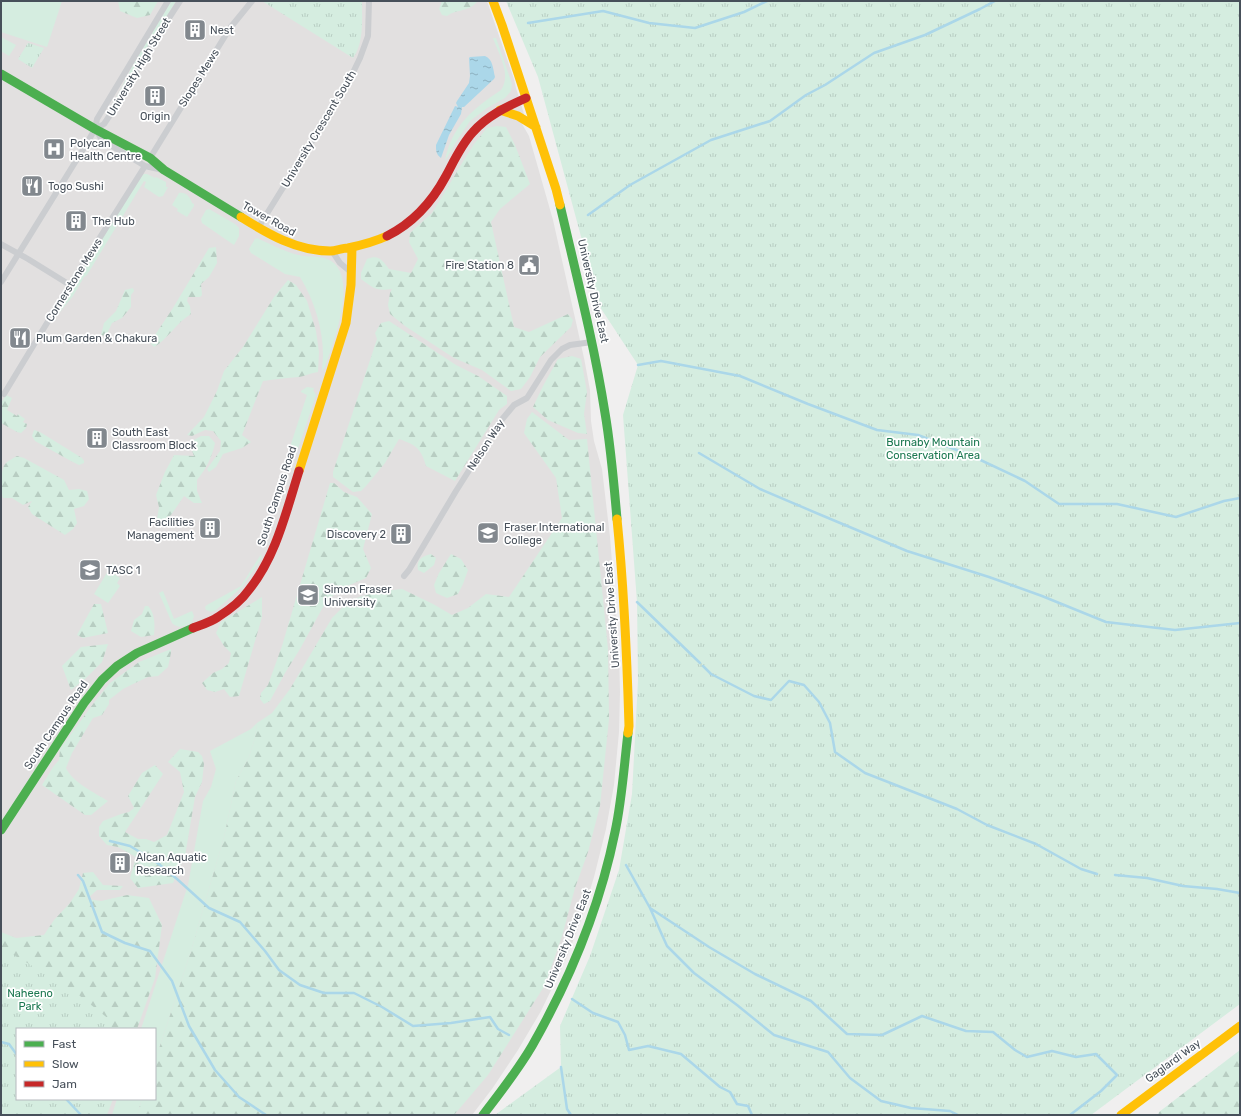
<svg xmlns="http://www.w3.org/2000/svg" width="1241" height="1116" font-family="Rubik,sans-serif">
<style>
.education{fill:#e2e0e0;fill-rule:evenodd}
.green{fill:#d5ede0}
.forest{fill:url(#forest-firs)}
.park{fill:url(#park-tufts)}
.water{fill:url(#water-ripples)}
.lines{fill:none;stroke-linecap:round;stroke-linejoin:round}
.stream{stroke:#abd7e9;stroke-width:2.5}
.street{stroke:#cbcdd0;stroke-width:6}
.fast{stroke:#4caf50;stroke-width:9}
.slow{stroke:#ffc107;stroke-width:9}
.jam{stroke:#c62828;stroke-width:9}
.labels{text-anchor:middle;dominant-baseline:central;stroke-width:3.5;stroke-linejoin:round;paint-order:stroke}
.poi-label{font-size:11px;fill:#47505a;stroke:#fff;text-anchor:start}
.street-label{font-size:11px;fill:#47505a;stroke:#fff}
.park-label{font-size:11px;fill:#1c7851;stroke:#fff}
</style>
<defs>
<pattern id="forest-firs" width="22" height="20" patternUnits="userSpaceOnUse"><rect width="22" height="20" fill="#d5ede0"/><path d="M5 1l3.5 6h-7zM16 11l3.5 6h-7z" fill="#b8cdc2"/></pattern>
<pattern id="park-tufts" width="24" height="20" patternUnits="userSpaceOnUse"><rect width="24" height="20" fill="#d5ede0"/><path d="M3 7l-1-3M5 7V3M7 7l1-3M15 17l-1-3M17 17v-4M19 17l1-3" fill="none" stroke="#b8cdc2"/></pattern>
<pattern id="water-ripples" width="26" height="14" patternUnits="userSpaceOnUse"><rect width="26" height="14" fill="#abd7e9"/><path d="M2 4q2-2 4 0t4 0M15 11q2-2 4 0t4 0" fill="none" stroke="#8db1c0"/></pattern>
</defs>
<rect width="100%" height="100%" fill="#f0efef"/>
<path class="education" d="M1 1H487L514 79 516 88 524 114 521 122 529 136 553 220 584 358 590 390 591 421 594 441 602 469 610 537 619 652 620 692 619 732 614 785 606 829 594 877 580 923 566 959 541 1011 518 1050 492 1089 472 1115H1ZM17 1029H155V1099H17Z"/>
<path class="green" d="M1 1H62L47 47 1 32Z
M171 1H176L104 119 121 89 133 65Z
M1 37 16 45 9 56 1 51Z
M493 38H496L512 84 511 91 505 98 487 108 470 121 458 139 445 161C451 126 474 108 501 90 512 74 498 53 493 38Z
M144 174H147L155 178 156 177 166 182V187H168L163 196 159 197 144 187 146 182 144 181 87 275 84 277 73 296 56 317H54L140 177Z
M179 193C186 192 190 197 192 203L194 204V206L187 217 177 211 178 209 172 205Z
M209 209 235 224 239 228V236L234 245 202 223 201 219 206 210Z
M257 238C272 245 287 253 303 256 311 257 320 256 327 259 361 272 333 344 325 367L322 371C322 366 323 360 323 355 323 328 314 300 300 277L285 274 251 253 249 249 255 239Z
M307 387 314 388 313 390 316 395 299 446 292 464 289 450 307 395 301 392V391Z
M261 554 262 558 242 587 216 610 211 612 206 610 205 607 207 605 241 586Z
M113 563 114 574 120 578 117 583 120 586 108 603 94 594Z
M163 591 174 619 192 611 194 616 192 622C185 627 178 629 172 623L159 593Z
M257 723 255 738 249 757 236 781 224 837 191 951 155 1061V1029H141L188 885 203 801 211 787 216 769 210 751 251 729Z
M117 1099H142L137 1115H112Z"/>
<path class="forest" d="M118 1H158L150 15 137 18 120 11Z
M442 1H476L477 2C468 12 456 9 447 16L442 15 439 9Z
M497 126 506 127 515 145 530 184 500 209 491 222 514 327 529 332 568 314 573 320 571 327 540 357 530 377 521 389 511 391 482 370 454 358 405 326 390 314 388 305 390 293 392 289C375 291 375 289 361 279V273L367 259C379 254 382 260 389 269L411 273 418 259 409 242 410 233 432 213 445 192 459 168 474 144 487 128Z
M216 247 217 263 209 277 201 284 202 295 200 297H188L187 301 190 306 191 314C177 322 167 340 154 347L151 344 153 338 173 308 209 248Z
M288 280 296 285 307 301 316 331 319 352 318 372C311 373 305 376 299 377 287 378 275 379 263 381L242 435 251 442 242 448 223 454 216 467 209 472 207 469 220 451 221 441 213 431 205 430 192 436 187 435 204 417 217 391 224 371 243 347 274 297Z
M133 288 134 291 131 295V307L122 318 112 323 106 336 101 335 104 323 116 311 125 290Z
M389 321 456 365 478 376 507 396V404L499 410 455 481 426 466C421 448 416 445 399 439L385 463 366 486 361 491 353 492 333 477V472L377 339 375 333 381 323Z
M572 356 581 359 587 392 584 414 587 434 578 433 548 420 533 407 543 386 558 359Z
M6 395 12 398 7 410 17 416 18 414 25 419 23 422 27 424 26 428 21 433 17 432 1 423V403Z
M532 412 569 440 587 439 608 649 609 719 600 806 588 852 575 888 562 936 545 985 488 1075 454 1115H137L142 1099H155V1061L191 951 224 837 236 781 249 757 255 738 257 723 272 713 290 689 332 618 350 600 377 592 402 589 433 604 452 615 468 608 486 594 509 597 562 518 556 478 524 433 527 419Z
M34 430 40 432 82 458 84 461V463L79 465 71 461 35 441 32 436Z
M201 436H209L215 443C212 457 206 469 197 480V491L202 503H194L184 496 171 515 161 524 158 523 157 519 159 507 156 495 165 472 174 455 194 456 191 448 194 440Z
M17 456 24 458 64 480 69 490 79 489 87 491 89 499 84 506 74 509 77 523 73 529 65 535 32 514 28 507 32 501 23 505 12 498H3C0 492 0 469 6 463 9 460 14 458 17 456Z
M330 483H334L344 492 357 497 372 514 363 549 371 568 366 578 338 590 323 607 300 649 285 673 270 701 264 704 260 699 261 693 268 685 282 646Z
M431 554 436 558 434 565 424 573 418 570C416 560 422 556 431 554Z
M451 554 461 559 468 570 463 584 458 594 447 598 436 593 434 585 439 573Z
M262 597V617L239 696 230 697 224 689 215 692 207 690 202 683 213 673 222 669 229 663 231 653 224 646 216 633 221 622Z
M94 604H101L108 633 83 638 77 635Z
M145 606H148C155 613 155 625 154 635L141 637 131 631 134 620 142 614Z
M108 644 102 662 85 679 71 690 62 666 81 647Z
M171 649V653L168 667 158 676 148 677 133 684 123 689 109 700V704L102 715 93 718 72 753 66 768C72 782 95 793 108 801L91 815H85L42 785 53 767 59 760 60 749 96 700 110 683 139 662Z
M180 749 198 752 202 756 204 764 202 782 195 797 185 856 173 883 138 888 130 878 136 857 118 847 107 845 99 836V827L103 821 121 814 129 812 134 808 128 796 142 773 155 765 163 774 125 832 138 839H146L154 842 167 835 184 792 180 772 168 762Z
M93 872 103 885 123 886 120 890H97L87 899 101 901 127 895 149 898 162 925 155 978 137 1029H17V1099H113L107 1115H1V932L16 938 44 935 54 920 70 903 79 889 83 873Z
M1240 1050V1115H1158L1159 1112Z"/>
<path class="park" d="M262 1H362C362 19 364 43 353 58Z
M506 1H1240V1004L1091 1115H495L561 1067 560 1026 590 956 619 870 632 794 638 681 637 602 623 415 638 365 600 307 538 77Z
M28 43 44 48 32 68 18 59Z
M1 947 75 992 110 1020 111 1029H17V1099H108L106 1115H1Z"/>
<path class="water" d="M485 56C493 59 493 69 495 77L494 79 464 107H462L461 114 449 135 441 158C436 154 436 151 436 145L455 106 458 107 456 103 457 101 469 83 470 76 469 58 470 57Z"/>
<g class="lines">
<path class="stream" d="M528 23 603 11 649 23 695 28 744 12 767 1
M588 215 630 185 711 140 770 121 806 95 825 85 874 53 925 35 980 9 995 1
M638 365 661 361 740 376 808 404 877 430 918 435 972 456 1025 481 1059 504H1117L1176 517 1224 501 1240 498
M699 453 760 489 821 515 907 551 989 577 1042 596 1106 622 1175 630 1240 623
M637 602 700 663
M703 666 711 674 754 696 771 700 789 681 804 685 819 702 830 723 835 752 865 773 957 809 987 825 1036 844 1081 869 1097 874
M110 841 130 846 155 861 177 879 209 908 240 922 265 951 279 970 300 985 324 993H354L382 1007 413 1026 451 1023 490 1017 498 1029 509 1035
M626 865 650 908 667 946 694 973 737 1005 774 1035 828 1052 850 1078 881 1101 911 1108 950 1111 958 1115
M78 875 83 881 102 932 125 943 150 951 172 981 189 1026 215 1070 239 1097 266 1115
M1115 875 1147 878 1183 886 1217 889 1240 893
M650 908 709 947 755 974 811 1001 847 1034 882 1035 922 1016 966 1031 993 1032 1015 1050 1027 1057 1052 1051 1076 1057 1096 1054 1117 1075 1101 1091 1070 1115
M572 999 593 1013 618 1022 625 1035 629 1050 648 1046 681 1054 720 1087 730 1092 737 1104 748 1106 752 1115
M1 1042 9 1044 17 1055
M561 1067 567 1109 571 1115
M66 1099 81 1115"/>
<path class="street" d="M95 129 104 124 122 97 154 41 180 1
M96 130 102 140 145 166 163 170
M150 158 230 28 252 1
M258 228 348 83 360 58 368 36 369 1
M1 244 28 259 70 285
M332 251 340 263 352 273
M1 282 87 143 95 129 97 119 168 1
M4 394 70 285 145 166
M404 576 409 570 456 491 499 423 514 405 527 398 551 360 562 349 570 345 592 342"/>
<path class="fast" d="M1 74 95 129 150 158 164 170 241 217
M560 205C576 274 594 343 605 413 611 448 614 484 617 519
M1 830 84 703 102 680 117 666 137 653 193 628
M483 1115C500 1093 518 1070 532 1046 569 981 600 906 615 832 622 800 624 766 628 733"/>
<path class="slow" d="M493 1 502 25 556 189 560 205
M500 110 518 116 536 127
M241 217C268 234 297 251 330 251 336 251 342 248 348 248 362 245 374 242 387 236
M299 471 346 323 351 285 352 247
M617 519C624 588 627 657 629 726L628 733
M1121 1115 1240 1026"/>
<path class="jam" d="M387 236C413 223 432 202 446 176 454 161 461 145 473 132 487 116 506 107 526 98
M193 628C201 625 211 622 218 617 229 610 241 601 248 591 276 557 286 512 299 471"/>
</g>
<defs>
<g id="building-square" transform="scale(1.15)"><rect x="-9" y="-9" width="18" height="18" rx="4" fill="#82888e" stroke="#fff"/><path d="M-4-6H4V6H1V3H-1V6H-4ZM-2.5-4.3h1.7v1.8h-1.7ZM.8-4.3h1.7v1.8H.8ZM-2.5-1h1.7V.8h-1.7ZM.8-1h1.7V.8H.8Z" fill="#fff"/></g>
<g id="hospital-square" transform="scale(1.15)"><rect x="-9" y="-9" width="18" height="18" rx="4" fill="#82888e" stroke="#fff"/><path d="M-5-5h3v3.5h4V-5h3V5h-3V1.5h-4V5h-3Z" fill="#fff"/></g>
<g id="restaurant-square" transform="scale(1.15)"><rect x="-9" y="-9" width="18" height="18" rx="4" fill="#82888e" stroke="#fff"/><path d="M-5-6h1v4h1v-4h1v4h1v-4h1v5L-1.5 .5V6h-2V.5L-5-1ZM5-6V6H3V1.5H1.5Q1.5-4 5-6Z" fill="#fff"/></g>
<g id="civic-square" transform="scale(1.15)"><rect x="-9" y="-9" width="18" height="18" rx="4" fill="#82888e" stroke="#fff"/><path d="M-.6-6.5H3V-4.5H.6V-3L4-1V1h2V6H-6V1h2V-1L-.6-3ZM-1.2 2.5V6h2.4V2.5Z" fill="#fff"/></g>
<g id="university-square" transform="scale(1.15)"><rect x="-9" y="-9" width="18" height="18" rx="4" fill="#82888e" stroke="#fff"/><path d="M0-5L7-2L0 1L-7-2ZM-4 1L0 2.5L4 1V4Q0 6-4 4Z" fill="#fff"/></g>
</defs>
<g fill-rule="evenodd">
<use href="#building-square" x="195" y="30"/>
<use href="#building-square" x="155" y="96"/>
<use href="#hospital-square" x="54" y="149"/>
<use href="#restaurant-square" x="32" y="186"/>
<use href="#building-square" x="76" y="221"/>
<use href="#civic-square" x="529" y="265"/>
<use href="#restaurant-square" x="20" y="338"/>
<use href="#building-square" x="97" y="438"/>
<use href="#building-square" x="210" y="528"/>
<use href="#university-square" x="488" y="533"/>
<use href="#building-square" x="401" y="534"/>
<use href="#university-square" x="90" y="570"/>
<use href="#university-square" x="308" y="595"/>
<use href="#building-square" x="120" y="863"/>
</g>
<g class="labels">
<g class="poi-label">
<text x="210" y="30">Nest</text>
<text x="155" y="116" text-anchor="middle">Origin</text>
<text x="70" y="143">Polycan<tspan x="70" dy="13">Health Centre</tspan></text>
<text x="48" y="186">Togo Sushi</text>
<text x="92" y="221">The Hub</text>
<text x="514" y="265" text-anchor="end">Fire Station 8</text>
<text x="36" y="338">Plum Garden &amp; Chakura</text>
<text x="112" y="432">South East<tspan x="112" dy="13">Classroom Block</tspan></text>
<text x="194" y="522" text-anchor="end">Facilities<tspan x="194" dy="13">Management</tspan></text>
<text x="504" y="527">Fraser International<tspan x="504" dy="13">College</tspan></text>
<text x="386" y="534" text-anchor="end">Discovery 2</text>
<text x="106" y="570">TASC 1</text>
<text x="324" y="589">Simon Fraser<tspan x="324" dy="13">University</tspan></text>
<text x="136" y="857">Alcan Aquatic<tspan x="136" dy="13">Research</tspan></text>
</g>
<g class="street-label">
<text transform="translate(139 67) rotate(-59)">University High Street</text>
<text transform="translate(199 78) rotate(-58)">Slopes Mews</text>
<text transform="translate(319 129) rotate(-59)">University Crescent South</text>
<text transform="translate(269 219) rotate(29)">Tower Road</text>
<text transform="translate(74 280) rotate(-58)">Cornerstone Mews</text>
<text transform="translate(593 291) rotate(77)">University Drive East</text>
<text transform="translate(486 445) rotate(-57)">Nelson Way</text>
<text transform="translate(277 496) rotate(-72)">South Campus Road</text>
<text transform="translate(612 615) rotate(-94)">University Drive East</text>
<text transform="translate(56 725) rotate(-56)">South Campus Road</text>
<text transform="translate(568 939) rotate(-68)">University Drive East</text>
<text transform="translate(1173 1061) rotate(-36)">Gaglardi Way</text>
</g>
<g class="park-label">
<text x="933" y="442">Burnaby Mountain<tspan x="933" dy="13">Conservation Area</tspan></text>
<text x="30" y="993">Naheeno<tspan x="30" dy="13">Park</tspan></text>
</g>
</g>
<rect width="1241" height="1116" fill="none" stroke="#47505a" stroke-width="4"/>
<rect x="16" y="1028" width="140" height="72" fill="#ffffff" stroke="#b5b9bd"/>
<rect x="24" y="1041" width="20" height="6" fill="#4caf50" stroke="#b5b9bd"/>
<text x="52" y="1048" font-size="12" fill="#47505a">Fast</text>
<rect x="24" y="1061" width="20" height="6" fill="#ffc107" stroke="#b5b9bd"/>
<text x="52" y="1068" font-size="12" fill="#47505a">Slow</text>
<rect x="24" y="1081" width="20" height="6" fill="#c62828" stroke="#b5b9bd"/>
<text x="52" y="1088" font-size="12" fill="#47505a">Jam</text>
</svg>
